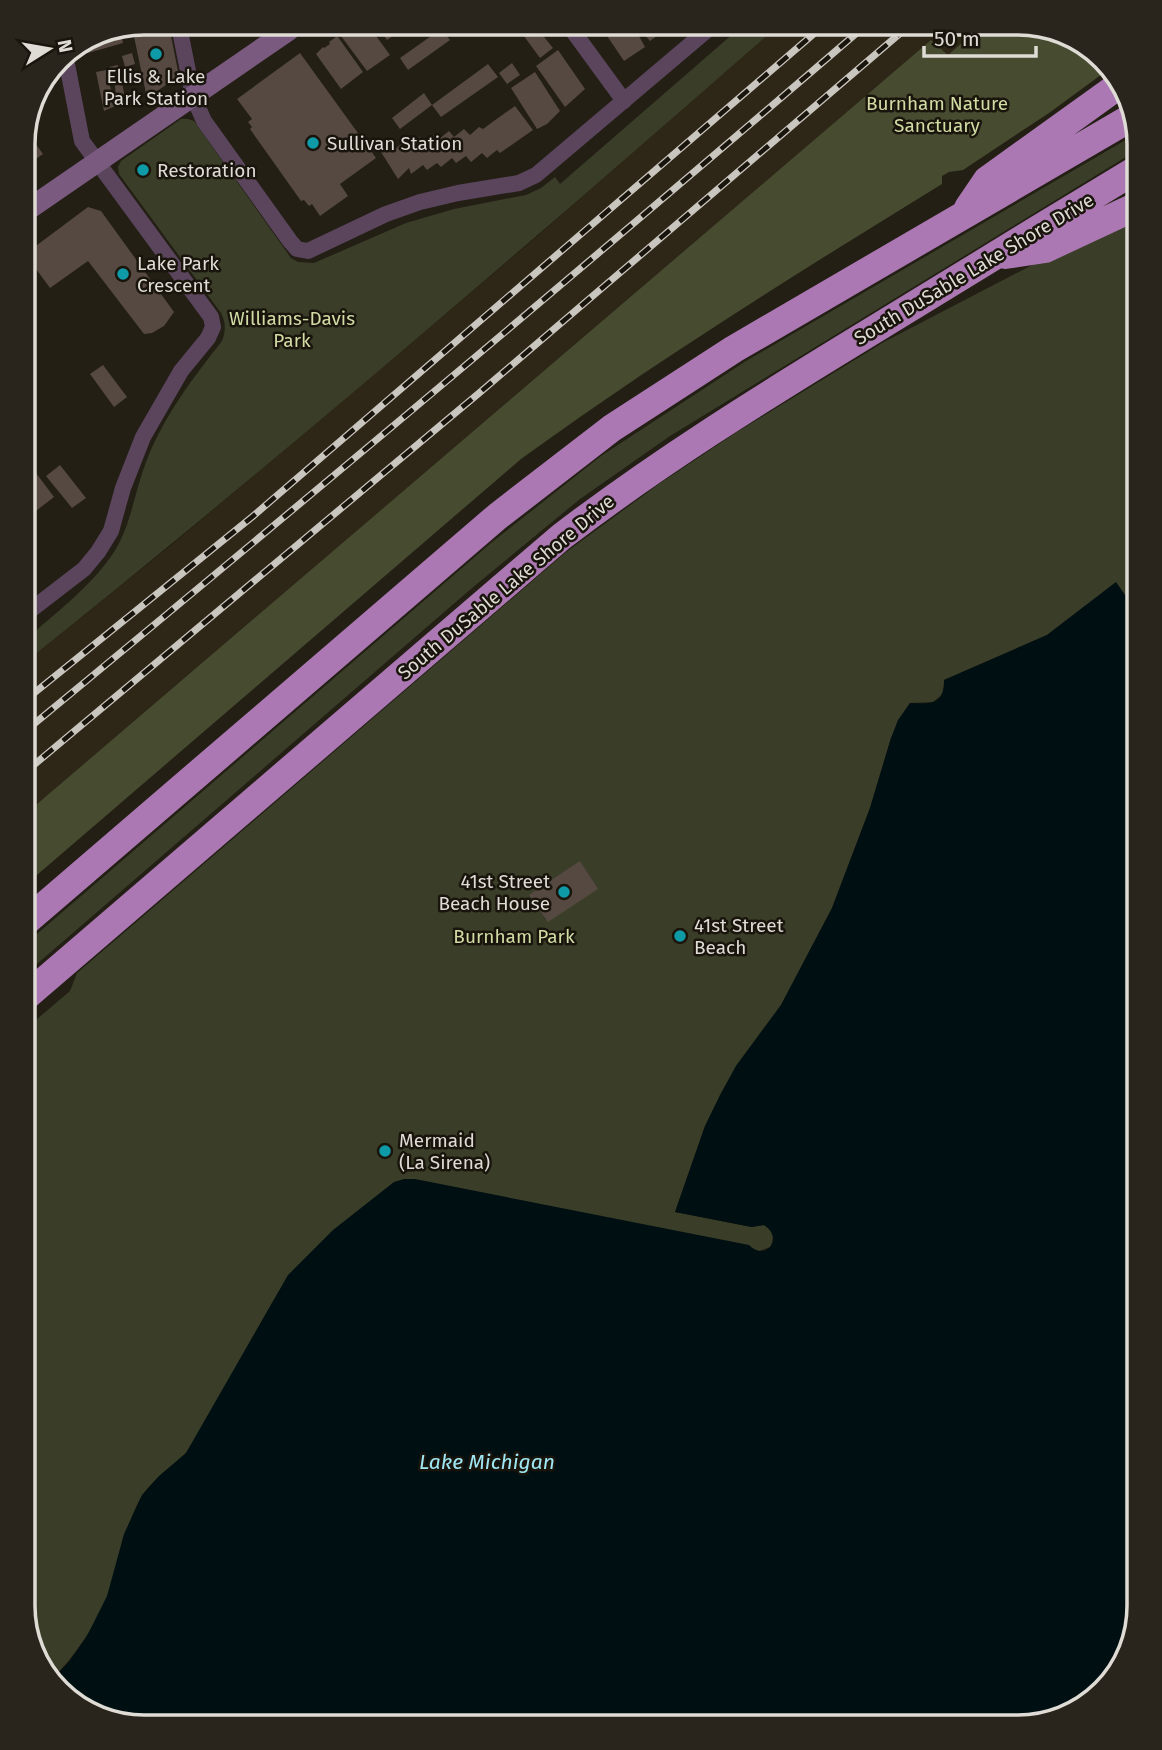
<svg xmlns="http://www.w3.org/2000/svg" width="1162" height="1750" font-family="'Fira Sans',sans-serif">
<style>
.built{fill:#2e2616}
.green{fill:#3a3e29}
.forest{fill:#474c31}
.water{fill:#000f12}
.building{fill:#554942}
.lines{fill:none;stroke-linecap:round;stroke-linejoin:round}
.street{stroke:#5a455d;stroke-width:16}
.secondary{stroke:#7b5a80;stroke-width:21}
.highway{stroke:#ab78b3;stroke-width:28}
.rail-casing{stroke:#c9c5bf;stroke-width:7}
.rail{stroke:#1a150c;stroke-width:4.5;stroke-dasharray:13;stroke-linecap:butt}
.culture-dot{fill:#0f9aa8;stroke:#1a150c;stroke-width:2.5}
.labels{text-anchor:middle;dominant-baseline:central;stroke-width:5;stroke-linejoin:round;paint-order:stroke}
.poi-label{font-size:19px;fill:#dfdbd5;stroke:#1a150c;text-anchor:start}
.park-label{font-size:19px;fill:#d1dca5;stroke:#1a150c}
.street-label{font-size:19px;fill:#dfdbd5;stroke:#1a150c}
.water-label{font-size:21px;font-style:italic;fill:#9ee7f3;stroke:#1a150c}
.rim{fill:none;stroke:#dfdbd5;stroke-width:3.5}
</style>
<rect width="100%" height="100%" fill="#231f14"/>
<path class="built" d="M966 24 974 32 948 55 931 40 23 816V664L169 547 389 362 526 246 779 25Z"/>
<path class="green" d="M779 25C530 243 281 458 23 664V642C54 614 91 587 114 552 132 524 135 488 148 457 166 413 193 378 222 341 226 330 226 323 221 313L119 174 118 167 121 161 181 119H188L194 121 291 258 298 262 314 263 406 223 454 209 526 195 541 188 555 177 560 184 742 26Z
M1136 134 1139 149 670 436 580 499 472 588 23 976V946L491 543 601 456 746 361Z
M1139 214V564L1129 572 1139 586V615L1115 583 1047 635 944 680V693L933 702 910 703 891 738 870 808 832 908 781 1005 736 1066 705 1126 675 1212 751 1227 763 1225C774 1229 775 1238 770 1247L759 1251 751 1248 200 1432C195 1439 190 1447 185 1454 170 1469 151 1480 140 1499 123 1531 120 1563 108 1595 95 1626 75 1656 52 1679L39 1666 23 1606V1031L70 991 77 973 127 930 529 584 565 553 659 484 737 432 884 342 1036 263Z"/>
<path class="forest" d="M1025 23 1079 39 1109 69 1049 113 963 170 949 172 942 176V184C799 272 657 360 521 459L23 887V816L931 40 948 55 973 33 966 24Z"/>
<path class="water" d="M1116 582 1139 615V1606L1123 1667 1078 1711 1018 1727H137L83 1711 52 1679 68 1663 87 1636 107 1596 124 1534 142 1495 159 1476 186 1453 288 1275 333 1230 394 1182 404 1179H415L749 1245C765 1262 785 1239 764 1225L752 1227 675 1212 705 1126 720 1095 736 1066 781 1005 832 908 870 808 891 738 898 720 910 703C931 704 944 705 944 680L1047 635Z"/>
<path class="building" d="M671 26 650 41 638 27H647Z
M601 27H634L645 47 624 61Z
M518 28H537L553 48 540 58Z
M352 29H371L390 55 367 71 341 36Z
M379 29H403L387 40Z
M441 29 450 40 408 70 400 58Z
M170 31 179 76 147 98 133 32Z
M121 33 123 43 88 53 83 51V42L86 40Z
M336 37H338L363 72 341 89 316 54 323 47 324 48 330 44 329 42Z
M558 50 585 89 565 107 536 66Z
M132 53 135 64 125 67 122 56Z
M300 53 376 158 340 184 348 196 320 216 312 204 309 206 304 200 301 201 250 129 252 127 248 122 252 119 237 99Z
M512 63 520 75 507 84 499 73Z
M488 64 498 77 441 117 432 105Z
M118 65 126 102 117 104 114 79 112 78 109 67Z
M106 70 115 106 104 111 96 72Z
M535 72 560 111 547 124 537 129 511 88Z
M424 93 432 105 400 129 392 118Z
M515 106 533 130 500 153 497 150 487 158 482 153 471 162 466 156 456 163 452 158 441 167 437 163 427 170 423 165 411 174 409 168 398 179 381 152 392 144 395 149 406 140 410 145 420 137 423 142 434 135 439 139 449 131 454 137 464 129 470 135 479 127 483 129 491 123Z
M28 133 43 154 23 168V137Z
M88 207 101 211 174 312 164 326 152 333 144 334 88 261 50 288 25 254Z
M23 283 33 297 23 304Z
M103 365 127 397 114 407 90 374Z
M60 465 86 498 72 508 46 476Z
M36 473 54 497 23 521V483Z
M580 861 598 889 548 922 529 895Z"/>
<g class="lines">
<path class="street" d="M570 27 624 101
M180 31 193 96 204 121 290 241 297 249 308 251 386 214 420 202 458 193 519 183 536 175 712 26
M23 616 84 569 98 552 111 531 123 488 143 437 181 371 208 338 213 327 211 317 82 141 65 54"/>
<path class="secondary" d="M23 213 289 30"/>
<path class="highway" d="M968 208 987 180 1122 83
M1005 255 1045 249 1139 205
M23 924 498 516 612 428 734 349 1132 117
M23 999 561 537C659 462 762 398 867 334 958 278 1048 223 1139 168"/>
<g class="rail-casing">
<path id="rail" d="M23 702 252 517 824 25
M23 733C306 500 588 264 866 25
M23 774 478 394 911 24"/>
</g>
<use href="#rail" class="rail"/>
</g>
<g class="culture-dot">
<circle cx="156" cy="54" r="7"/>
<circle cx="313" cy="143" r="7"/>
<circle cx="143" cy="170" r="7"/>
<circle cx="123" cy="274" r="7"/>
<circle cx="564" cy="892" r="7"/>
<circle cx="680" cy="936" r="7"/>
<circle cx="385" cy="1151" r="7"/>
</g>
<g class="labels">
<g class="poi-label">
<text x="156" y="76" text-anchor="middle">Ellis &amp; Lake<tspan x="156" dy="22">Park Station</tspan></text>
<text x="327" y="143">Sullivan Station</text>
<text x="157" y="170">Restoration</text>
<text x="137" y="263">Lake Park<tspan x="137" dy="22">Crescent</tspan></text>
<text x="550" y="881" text-anchor="end">41st Street<tspan x="550" dy="22">Beach House</tspan></text>
<text x="694" y="925">41st Street<tspan x="694" dy="22">Beach</tspan></text>
<text x="399" y="1140">Mermaid<tspan x="399" dy="22">(La Sirena)</tspan></text>
</g>
<g class="park-label">
<text x="937" y="103">Burnham Nature<tspan x="937" dy="22">Sanctuary</tspan></text>
<text x="292" y="318">Williams-Davis<tspan x="292" dy="22">Park</tspan></text>
<text x="514" y="936">Burnham Park</text>
</g>
<g class="street-label">
<text transform="translate(974 269) rotate(-31)">South DuSable Lake Shore Drive</text>
<text transform="translate(506 587) rotate(-40)">South DuSable Lake Shore Drive</text>
</g>
<g class="water-label">
<text x="487" y="1462">Lake Michigan</text>
</g>
</g>
<path d="M0 0H1162V1750H0ZM144 35H1018A109 109 0 0 1 1127 144V1606A109 109 0 0 1 1018 1715H144A109 109 0 0 1 35 1606V144A109 109 0 0 1 144 35Z" fill="#2a251c" fill-rule="evenodd"/>
<path class="rim" d="M144 35H1018A109 109 0 0 1 1127 144V1606A109 109 0 0 1 1018 1715H144A109 109 0 0 1 35 1606V144A109 109 0 0 1 144 35Z"/>
<g transform="translate(49 49) rotate(79)" stroke="#1a150c" stroke-width="5" paint-order="stroke">
<path d="M0-5L12 26L0 18L-12 26Z" fill="#dfdbd5"/>
<text y="-10" font-size="19" font-weight="bold" text-anchor="middle" fill="#dfdbd5">N</text>
</g>
<path d="M924 46v10h112v-10" fill="none" stroke="#dfdbd5" stroke-width="3.5"/>
<text x="934" y="46" font-size="21" fill="#dfdbd5" stroke="#1a150c" stroke-width="5" paint-order="stroke">50 m</text>
</svg>
